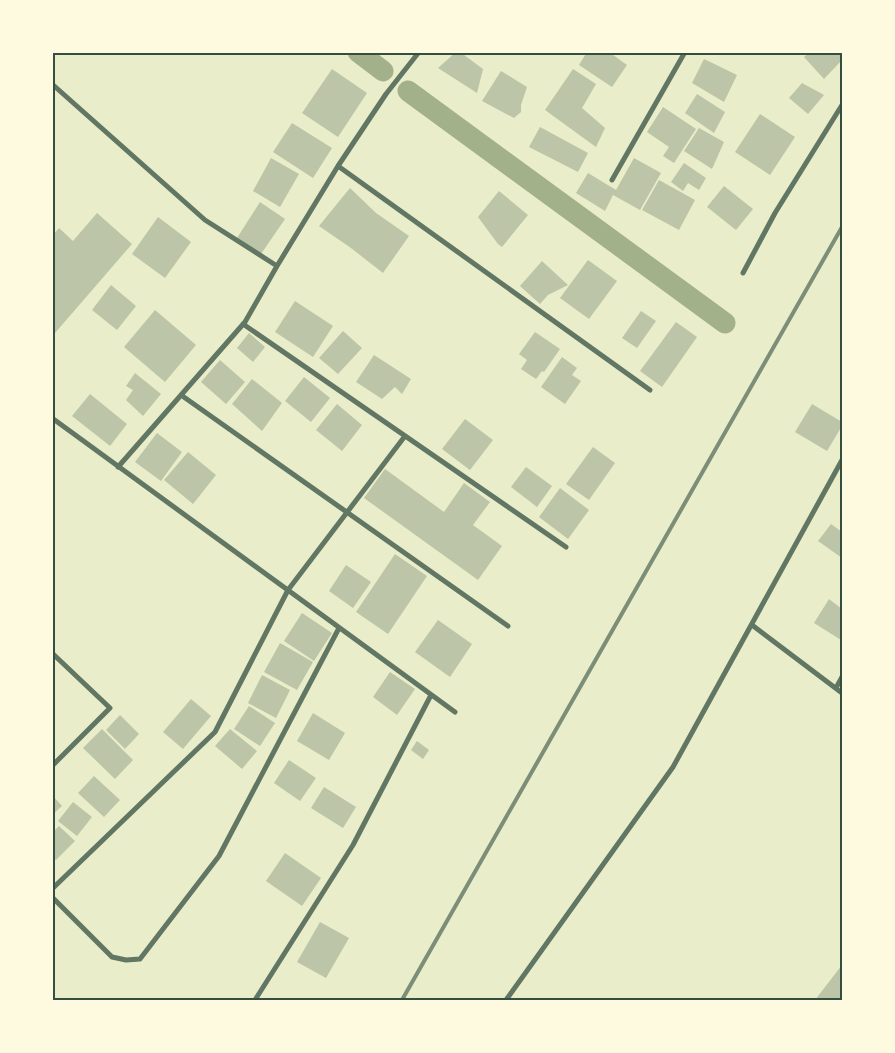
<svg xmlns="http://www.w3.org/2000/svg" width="895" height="1053" font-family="Manrope,sans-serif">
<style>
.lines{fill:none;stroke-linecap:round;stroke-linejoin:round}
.canal{stroke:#a3b18a;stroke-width:21}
.building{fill:#bcc5a7}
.minor{stroke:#617663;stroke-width:5}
.rail{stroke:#7c8e77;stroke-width:4}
.neatline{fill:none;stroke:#344e41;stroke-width:2}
</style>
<rect width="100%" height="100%" fill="#e9edc9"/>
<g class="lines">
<path class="canal" d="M358 52 383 71
M408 91 725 323"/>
</g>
<path class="building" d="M456 52H460L483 69 477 93 438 68Z
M587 52H609L627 65 612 87 579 65Z
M810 52H838L842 57V60L824 79 804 57Z
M704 59 737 75 724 102 692 83Z
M332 69 367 93 338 137 302 113Z
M573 69 596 84 582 108 605 128 596 147 545 110Z
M501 71 527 87 521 105V112L514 118 482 101Z
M802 83 824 95 808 114 789 98Z
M697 94 725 112 714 133 685 113Z
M663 107 696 129 674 163 663 156 669 147 647 132Z
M760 114 795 137 770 175 735 152Z
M292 123 332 148 313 178 273 152Z
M540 127 588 153 578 172 529 147Z
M699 128 724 142 712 169 684 151Z
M271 158 299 174 280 207 253 191Z
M634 158 661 173 640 210 613 195 605 211 576 193 588 173 616 190Z
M684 163 706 178 699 190 688 183 683 191 671 182Z
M659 180 695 200 679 230 642 210Z
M724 186 753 209 736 230 707 207Z
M350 188 376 213 409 236 383 273 351 248 319 226Z
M499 191 528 215 502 247 498 244 478 217Z
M260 202 285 219 261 254 237 238Z
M97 213 132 244 55 333 52 331V236L59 228 73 241Z
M158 217 191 242 165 278 132 254Z
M588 260 617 281 589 319 560 298Z
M542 261 568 285 548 295 540 304 520 286Z
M111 285 136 306 117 330 92 310Z
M295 301 333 326 313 357 275 332Z
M155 310 196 345 165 382 124 347Z
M641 311 656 321 637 348 622 338Z
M676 322 697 337 662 387 640 371Z
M343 331 362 348 338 374 319 358Z
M535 332 560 349 544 372 542 371 536 379 521 369 527 360 519 354Z
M249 333 265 347 253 362 237 348Z
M374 355 411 379 402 394 395 387 382 399 356 382Z
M562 357 577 368 572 375 581 381 565 404 541 387Z
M220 360 245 382 226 404 201 382Z
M135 373 161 394 143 416 126 400 133 390 126 386Z
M304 377 330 398 311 422 285 401Z
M252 379 282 403 262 431 232 404Z
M90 394 127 424 110 446 72 416Z
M337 404 362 425 342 451 316 430Z
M812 404 842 422V426L827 451 795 432Z
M465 419 493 440 470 470 442 449Z
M157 433 182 452 161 481 135 462Z
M593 447 615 463 589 500 566 484Z
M188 452 216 475 193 504 164 480Z
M526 467 552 486 537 507 511 487Z
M385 469 444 512 464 483 490 502 473 525 502 546 478 580 364 498Z
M560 488 589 510 568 539 539 517Z
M831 524 842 532V558L818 541Z
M395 554 427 576 388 634 356 612Z
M346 565 371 582 353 608 329 591Z
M829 599 842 609 841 640 814 623Z
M302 613 332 633 314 661 284 641Z
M438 620 472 644 450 677 415 652Z
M280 643 313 662 297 690 264 672Z
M390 672 415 689 397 715 373 697Z
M262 675 290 690 276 718 248 703Z
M191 699 211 716 183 749 163 732Z
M249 706 275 723 260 746 234 729Z
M313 713 345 733 329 760 297 741Z
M120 715 139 734 125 749 106 730Z
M102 729 133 760 115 779 83 748Z
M230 729 257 751 242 769 215 746Z
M417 741 429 750 423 759 411 750Z
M289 760 316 778 300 801 274 783Z
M94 776 120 800 104 817 78 793Z
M324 787 356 807 343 828 311 808Z
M52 795 62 806 52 815Z
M73 802 92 817 77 836 58 821Z
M59 826 75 841 56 860 52 857V833Z
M285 853 321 878 302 906 266 881Z
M320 922 349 938 326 978 297 962Z
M842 965V1000H815Z"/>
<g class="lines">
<path class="minor" d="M52 84 205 220 277 266
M338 166 650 390
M612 180 685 52
M743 273 775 213 842 105
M243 324 566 547
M181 395 508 626
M52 418 455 712
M118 467 245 322 277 266 338 166 386 94 419 52
M752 625 842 693
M52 653 110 708 52 766
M836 688 842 677
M52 889 215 732 288 590 405 436
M52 897 112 957 126 960 140 959 219 856 339 628
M255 1000 353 845 431 695
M506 1000 673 767 842 460"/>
<path class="rail" d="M402 1000 842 227"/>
</g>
<rect width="895" height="1053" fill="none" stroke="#fefae0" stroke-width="108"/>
<rect x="54" y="54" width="787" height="945" class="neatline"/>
</svg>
